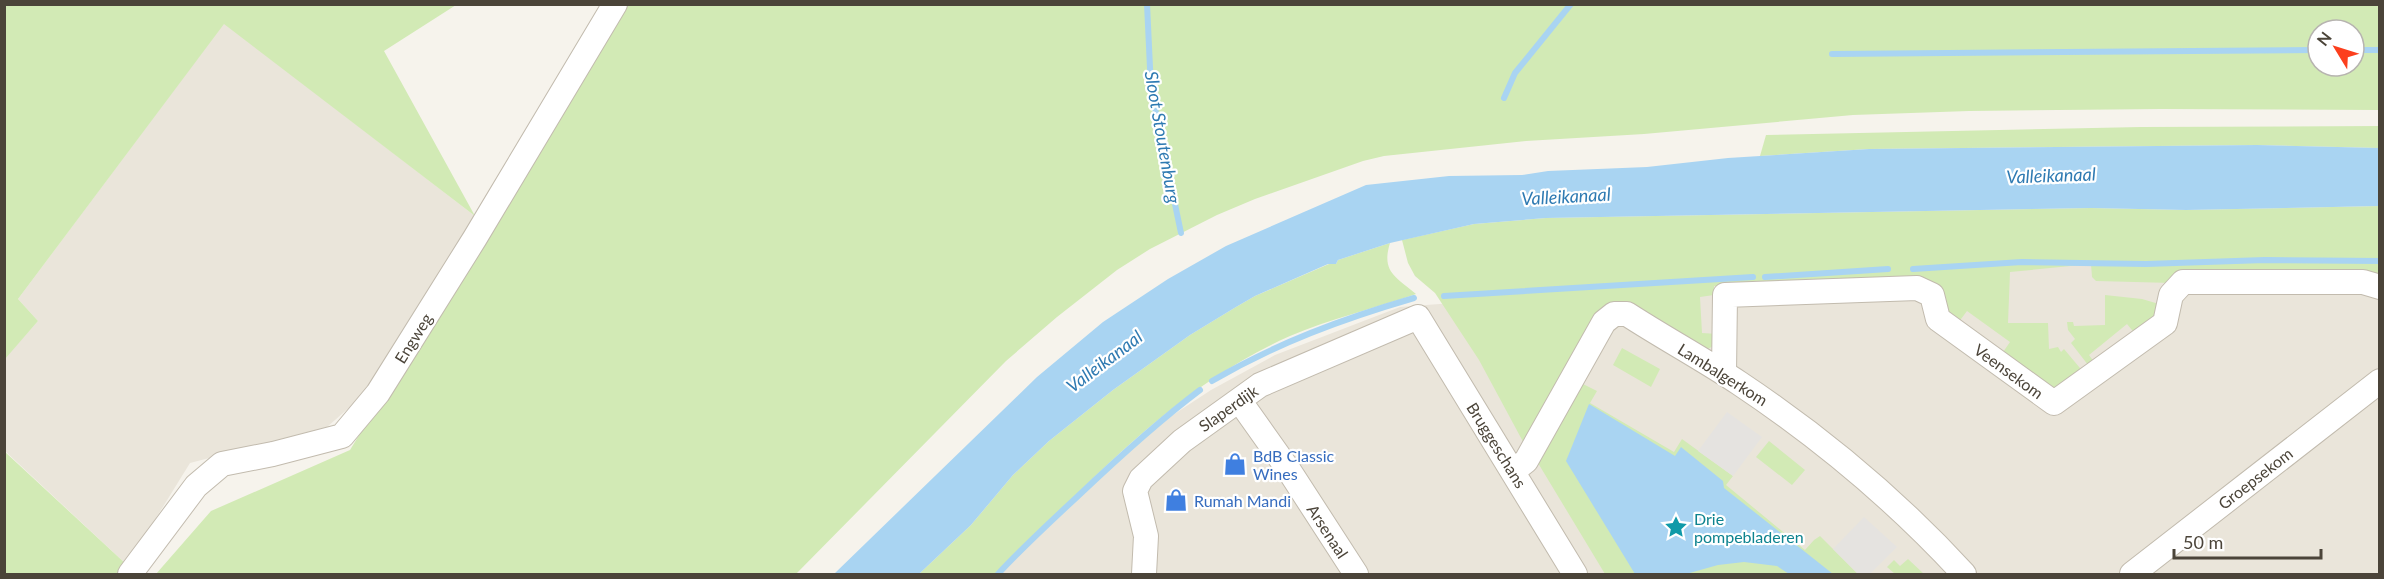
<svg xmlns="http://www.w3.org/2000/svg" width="2384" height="579" font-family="Lato,sans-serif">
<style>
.residential{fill:#eae5da}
.green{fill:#d2eab5;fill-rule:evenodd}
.parking{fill:#e5e3e0}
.water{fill:#a9d4f2}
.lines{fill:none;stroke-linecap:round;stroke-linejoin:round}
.stream{stroke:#a9d4f2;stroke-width:6}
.minor-casing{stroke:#c2bbae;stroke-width:26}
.minor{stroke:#fff;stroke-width:24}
.labels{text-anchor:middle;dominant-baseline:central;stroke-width:4.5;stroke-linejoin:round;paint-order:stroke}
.street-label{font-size:16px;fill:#4b4439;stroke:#fff}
.shop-label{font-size:16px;fill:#366cbe;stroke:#fff;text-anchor:start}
.culture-label{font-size:16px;fill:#0d838f;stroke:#fff;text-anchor:start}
.water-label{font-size:18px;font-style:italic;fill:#2e7ab2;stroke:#fff}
</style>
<rect width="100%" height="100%" fill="#f6f3ec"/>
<path class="residential" d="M224 23 475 216 367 392 327 427 190 463 127 565 5 451 4 359 38 321 18 299Z
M2379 233V574H999L1153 428 1211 390 1275 355 1400 307Z"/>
<path class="green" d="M5 5H456L384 51 475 216 224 24 18 299 38 321 5 359Z
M622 5H2379V110L2161 109 1969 111 1853 115 1644 134 1526 141 1384 156 1363 161 1255 199 1217 215 1150 249 1117 270 1057 317 1006 361 796 574H156L211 511 350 450ZM2318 30H2354V66H2318Z
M2380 126 2379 148 2257 145 1869 149 1760 156 1766 135 2141 127Z
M2380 206 2379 274 2332 272 2173 283 2096 281 2092 277 2091 264 2010 272 2008 323H2048L2049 349 2058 347 2061 352 2064 349 2085 374 2060 393 2001 355 2010 342 1967 311 1958 323 1947 315 1940 290 1714 286V295L1700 297 1702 333 1718 334 1713 346 1708 349 1699 348 1625 306 1527 449 1479 360 1435 293 1415 276 1408 263 1402 240 1474 224 1546 218 2091 208 2186 210Z
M1390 243C1381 272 1396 277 1416 294 1376 308 1329 319 1290 336 1173 388 1086 485 998 574H919L971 525 1013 475 1049 441 1113 390 1190 335 1236 307 1255 296 1329 264H1336L1338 260Z
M2105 295 2142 299 2159 304 2161 311 2136 335 2127 324 2089 355 2097 366 2092 370 2071 343 2075 339 2068 330 2067 322H2073L2074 326 2105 325Z
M1622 348 1660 369 1651 387 1613 365Z
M1583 384 1597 391 1590 403 1674 452 1682 439 1733 476 1726 485 1805 550 1814 540 1820 536 1858 574H1605L1538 463Z
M1769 441 1805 470 1792 485 1756 457Z
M4 451 127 565 119 574H5Z
M1908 559 1924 574H1895L1887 567 1894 560 1900 566Z"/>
<path class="parking" d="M1727 412 1762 437 1733 476 1698 451Z
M1864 517 1897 547 1870 574H1858L1833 549Z"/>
<path class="water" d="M2257 145 2379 148V206L2186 210 2091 208 1546 218 1474 224 1390 243 1338 260 1336 264H1328L1255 296 1236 307 1190 335 1113 390 1049 441 1013 475 971 525 919 574H834L1037 377 1103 322 1168 279 1226 246 1366 185 1449 176 1522 175 1548 171 1647 167 1728 158 1869 149Z
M1589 404 1675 456 1681 447 1723 481 1724 488 1833 574H1789L1777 566 1744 562 1718 565 1686 574H1635L1566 461Z"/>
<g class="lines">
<path class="stream" d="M1147 4 1151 89 1181 233
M2354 50H2380
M1832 54 2318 50
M1504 98 1515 73 1571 4
M1913 269 2022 262 2146 264 2265 260 2380 261
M1765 277 1888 269
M1444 296 1753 277
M1212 381C1277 343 1342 319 1414 298
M998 574C1023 547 1050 522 1077 497 1117 459 1156 423 1200 390"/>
<g class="minor-casing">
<path id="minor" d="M1724 373 1725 295 1917 288 1932 295 1938 319 2054 403 2165 323 2171 295 2183 282H2363L2380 287
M1239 400 1290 472 1356 574
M1513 471 1526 461 1604 322 1614 314H1627C1664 338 1703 359 1739 383 1823 439 1896 500 1964 574
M130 574 196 486 222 464 273 454 342 436 378 393 475 238 615 4
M1144 574 1146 536 1135 491 1141 479 1182 441 1260 385 1418 317 1575 574
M2132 574 2380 381"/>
</g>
<use href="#minor" class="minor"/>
</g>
<defs>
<g id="shop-bare" transform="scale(1.8)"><path d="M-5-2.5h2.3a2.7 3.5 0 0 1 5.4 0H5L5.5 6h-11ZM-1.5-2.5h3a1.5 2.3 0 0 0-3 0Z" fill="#3f7fe0" stroke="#fff" stroke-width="2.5" paint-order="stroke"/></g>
<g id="sight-bare" transform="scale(1.8)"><path d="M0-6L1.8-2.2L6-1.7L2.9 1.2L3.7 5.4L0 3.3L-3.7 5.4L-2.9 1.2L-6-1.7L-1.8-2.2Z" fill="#0f9aa8" stroke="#fff" stroke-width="2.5" paint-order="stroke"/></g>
</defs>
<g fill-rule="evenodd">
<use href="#shop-bare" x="1235" y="464"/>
<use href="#shop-bare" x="1176" y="500"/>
<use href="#sight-bare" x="1676" y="527"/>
</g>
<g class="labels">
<g class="street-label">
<text transform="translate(413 338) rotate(-58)">Engweg</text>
<text transform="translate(2009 371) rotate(36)">Veensekom</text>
<text transform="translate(1723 374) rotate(32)">Lambalgerkom</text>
<text transform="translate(1228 408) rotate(-35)">Slaperdijk</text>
<text transform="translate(1497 445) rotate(58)">Bruggeschans</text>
<text transform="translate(2255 478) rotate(-38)">Groepsekom</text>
<text transform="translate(1328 531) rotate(57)">Arsenaal</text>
</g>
<g class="shop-label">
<text x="1253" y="455">BdB Classic<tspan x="1253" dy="18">Wines</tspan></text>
<text x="1194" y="500">Rumah Mandi</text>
</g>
<g class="culture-label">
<text x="1694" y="518">Drie<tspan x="1694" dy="18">pompebladeren</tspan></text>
</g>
<g class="water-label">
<text transform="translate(1163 137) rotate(80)">Sloot Stoutenburg</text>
<text transform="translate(2051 175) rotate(-2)">Valleikanaal</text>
<text transform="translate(1566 196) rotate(-3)">Valleikanaal</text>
<text transform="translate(1104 361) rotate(-37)">Valleikanaal</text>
</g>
</g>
<rect width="2384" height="579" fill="none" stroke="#4b4439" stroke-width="12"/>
<g transform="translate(2336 48) rotate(308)"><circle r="28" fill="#ffffff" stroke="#b7b4b0" stroke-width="1.5"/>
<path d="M0-4.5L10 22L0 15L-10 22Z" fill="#fc3f1d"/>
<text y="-9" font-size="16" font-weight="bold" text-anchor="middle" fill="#4b4439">N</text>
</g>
<path d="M2174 549v9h147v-9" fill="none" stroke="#4b4439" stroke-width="3"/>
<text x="2183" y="549" font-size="18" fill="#4b4439" stroke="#ffffff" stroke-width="4.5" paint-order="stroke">50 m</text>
</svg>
